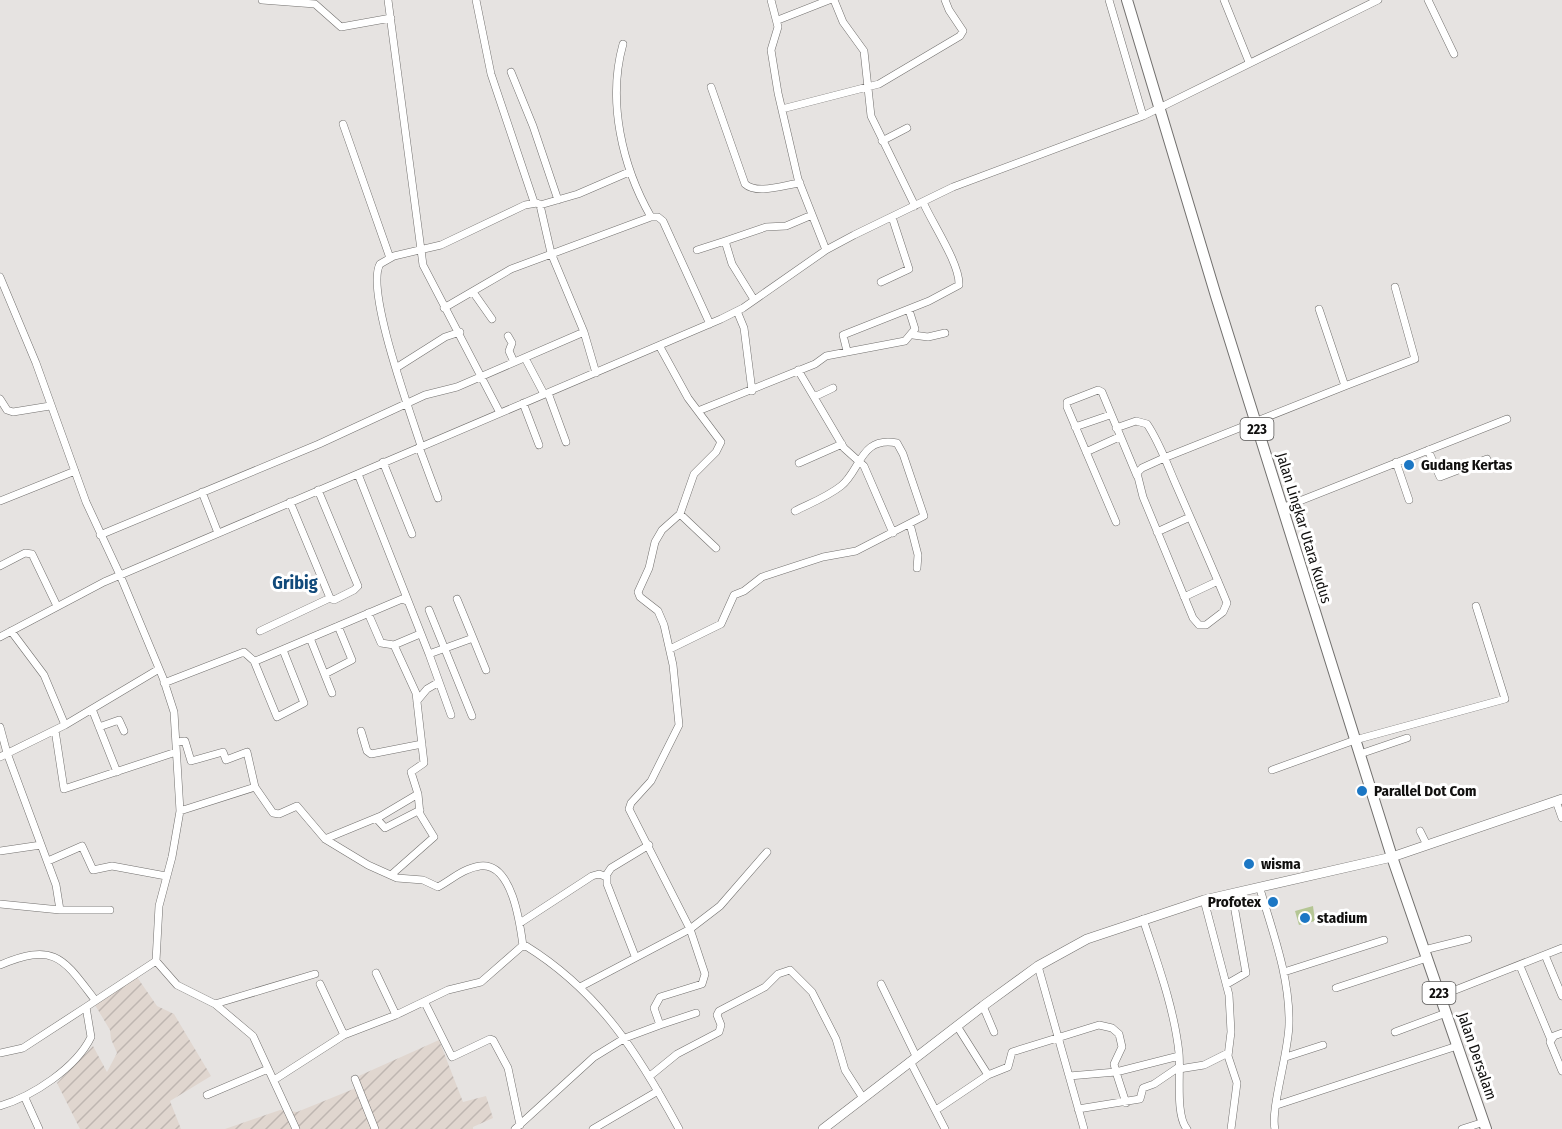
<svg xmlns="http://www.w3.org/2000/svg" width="1562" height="1129" font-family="'Fira Sans Condensed',sans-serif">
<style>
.industrial{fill:url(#industrial-furrows)}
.pitch{fill:#b5c694}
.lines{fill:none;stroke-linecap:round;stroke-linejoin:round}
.minor-casing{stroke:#72706e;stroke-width:8}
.secondary-casing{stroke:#72706e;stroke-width:10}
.primary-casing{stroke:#72706e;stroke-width:12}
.minor{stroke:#fff;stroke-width:7}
.secondary{stroke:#fff;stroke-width:9}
.primary{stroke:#fff;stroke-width:10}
.poi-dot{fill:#1c77c4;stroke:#fff;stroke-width:2}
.labels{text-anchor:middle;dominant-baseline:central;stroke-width:6;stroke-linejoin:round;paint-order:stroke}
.shield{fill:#fff;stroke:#585756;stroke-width:1.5}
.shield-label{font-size:14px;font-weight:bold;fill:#100f0e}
.poi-label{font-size:15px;font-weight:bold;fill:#100f0e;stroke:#fff;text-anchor:start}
.street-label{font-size:15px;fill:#100f0e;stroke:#fff}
.quarter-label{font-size:18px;font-weight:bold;fill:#114a7b;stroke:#fff}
</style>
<defs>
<pattern id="industrial-furrows" width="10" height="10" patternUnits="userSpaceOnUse" patternTransform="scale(1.5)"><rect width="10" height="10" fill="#e0d6cf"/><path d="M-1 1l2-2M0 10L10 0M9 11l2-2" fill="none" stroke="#bfb6b1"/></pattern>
</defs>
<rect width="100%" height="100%" fill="#e6e3e1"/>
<path class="industrial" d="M137 977 157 1006 174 1014 211 1076 170 1101 181 1129H80L57 1083 93 1046 107 1072 117 1053 111 1039 110 1030 95 1005Z
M439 1040 463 1102 486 1096 493 1118 473 1127V1129H225L280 1110 297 1112 356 1088 352 1079Z"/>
<path class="pitch" d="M1313 906 1315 921 1299 925 1295 911Z"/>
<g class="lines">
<g class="minor-casing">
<path id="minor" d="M262 0 315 4 341 27 391 18
M388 0 423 265 500 413
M476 0 491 74 534 202
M771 0 778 27 771 50 778 93 798 179 826 250
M834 0 843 22 864 51 871 116 915 206
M1109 0 1143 116
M1224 0 1249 62
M1428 0 1454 54
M778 20 829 0
M623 44C607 101 622 166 651 217
M511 72 533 126 558 200
M711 87 745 184C757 195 784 185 800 183
M782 109 879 84 960 36 963 31 949 10 945 0
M343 124 390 258
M882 141 907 128
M540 205 578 194 629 172
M697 250 725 241
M0 277 36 363 86 502 120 575 163 678 174 712 180 811 172 857 159 906 156 961 177 985 215 1004 253 1036 296 1129
M881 282 909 269 892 217
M473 292 492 319
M753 298 732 264 725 241 766 227 786 226 812 215
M444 308 511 269 651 217H658L663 221 710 324
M737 311 744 328 752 391
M913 335 928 337 945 333
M508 336 512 343 509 351 514 362
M847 351 843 335 929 301 959 285C960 264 932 223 923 202
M525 358 544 394
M396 368 445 337 460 332
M798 370 844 448 864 466 893 533
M1345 386 1415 359 1395 287
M548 393 566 442
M814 397 833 388
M0 399 7 410 13 412 50 406
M523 403 539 445
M698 411 815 364 826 356 905 341 915 329 909 310
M1075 427 1110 415
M1116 428 1136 421 1147 424C1160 443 1168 467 1177 487 1194 526 1211 564 1227 603L1223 612 1206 625H1199L1193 618 1143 497 1137 473 1142 468 1164 458 1345 386 1319 309
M421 446C411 414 365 290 380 264L394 256 441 245 525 205 537 203 540 205 551 253 584 332 596 373
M419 447 438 498
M1428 450 1440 477 1487 459
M1086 452 1119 437
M383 462 412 534
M1396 462 1409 500
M799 463 842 444
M358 474 429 654 473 638 486 670
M202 492 218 533
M0 501 75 471
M290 502 330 598 334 600 354 590 358 586 318 490
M1282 508 1507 419
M680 514 716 548
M1116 522 1067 407V402L1098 390 1102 392 1137 476
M910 524 918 555 917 568
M1157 532 1190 517
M100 535 319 444 425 395 457 387 584 332
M0 566 25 553 32 554 57 606
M1184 597 1218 581
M457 599 473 638
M429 610 472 716
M368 613 381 643 394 645
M11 631 44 675 65 725
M260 631 330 598
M0 637 104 582 721 319 743 308 826 250 854 235 953 187 1143 116 1378 0
M310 638 332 693
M670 649 721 624 734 595 744 591 762 577 823 557 856 551 924 516 903 454 897 443C860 436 861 470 841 486 827 497 811 503 795 511
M429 654 451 715
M254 661 277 717 304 703 283 650
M325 674 352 660 338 626
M164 683 244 652 254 661 258 660 402 599 407 601
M417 701 427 689 439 682
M92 709 117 772
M0 727 7 753 56 885 60 910 0 904
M99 727 119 720 124 731
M55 730 64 789 176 752
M361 731 367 751 371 754 422 744
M177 742 185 741 191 761 223 752 226 760 247 752 255 787
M1360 754 1407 738
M0 757 65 725 159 669
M1272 770 1355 740 1505 699 1476 606
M1556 801 1562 818
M180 811 255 787 273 813 279 814 297 806 325 839 368 865 397 878 423 880 438 887C451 880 464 868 480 866 512 862 520 923 523 946
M376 818 385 828 420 810
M1420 831 1427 845
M325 839 381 816 418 794 411 772 424 763 416 693 394 645 420 634
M0 851 41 845
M48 861 82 846 93 870 112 866 166 876
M391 875 434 837 420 814 418 794
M1260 889C1273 933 1290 978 1289 1024 1289 1051 1270 1111 1275 1129
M1204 900 1229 995 1231 1032 1228 1056 1237 1083 1231 1129
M60 910H110
M1143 919C1157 962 1174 1007 1179 1053 1181 1072 1175 1115 1187 1129
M520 923 592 876 599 874 607 877
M1424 950 1468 939
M1545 955 1562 996
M635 956 607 884V874L611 868 649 845
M0 965C55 942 63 958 95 1000
M1038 966 1084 1129
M1520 966 1551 1040
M1284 972 1384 940
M376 973 396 1015
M320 984 344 1035
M881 984 916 1056
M1227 984 1246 973 1232 894
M580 987 690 929 629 809 631 803 651 781 679 725 673 665 664 625 658 611 640 597 638 592 649 568 655 542 662 530 680 514 694 474 716 452 721 442 688 398 660 347
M1336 988 1427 958
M1440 996 1562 948
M425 1003 452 1057 490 1039 493 1040 508 1068 520 1125
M215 1004 315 974
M983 1006 994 1032
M660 1025 696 1013
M957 1026 988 1075 1008 1067 1012 1052 1099 1025 1112 1028 1119 1034 1122 1047 1114 1064 1116 1072 1179 1056
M1395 1032 1446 1013
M1562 1033 1554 1036 1550 1042 1562 1071
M0 1053 23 1048 86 1007
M1286 1057 1323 1045
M910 1061 945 1129
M1179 1069 1204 1065 1228 1053
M650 1076 677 1054 719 1032 721 1025 717 1015 719 1011 765 987 778 974 790 970 812 992 836 1039 845 1070 863 1098
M1069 1076 1116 1072 1126 1103
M355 1079 375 1129
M274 1080 344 1035 396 1015 448 990 481 982 521 947 526 946C600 992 639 1055 679 1129
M207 1095 268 1069
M25 1098 39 1129
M1277 1105 1457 1046
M0 1106C33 1096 76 1068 91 1037L86 1007 156 961
M1078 1109 1140 1099 1143 1088 1154 1084 1179 1067
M936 1110 988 1075
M515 1129 594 1057 625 1038 660 1025 654 1008 660 997 702 984 705 974 690 929 720 906 767 852
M593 1129 658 1091
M1462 1129 1484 1122"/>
</g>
<g class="secondary-casing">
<path id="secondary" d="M823 1129 983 1006 1038 966 1087 939 1204 900 1392 857 1562 799"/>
</g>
<g class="primary-casing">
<path id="primary" d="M1127 0 1216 296 1392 857 1486 1129"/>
</g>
<use href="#minor" class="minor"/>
<use href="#secondary" class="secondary"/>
<use href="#primary" class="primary"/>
</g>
<g class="poi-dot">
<circle cx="1409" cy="465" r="6"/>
<circle cx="1362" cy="791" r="6"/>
<circle cx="1249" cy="864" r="6"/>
<circle cx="1273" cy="902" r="6"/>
<circle cx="1305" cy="918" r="6"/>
</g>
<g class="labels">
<g class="shield">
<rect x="1240.5" y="418" width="33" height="22" rx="4.5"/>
<rect x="1422.5" y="982" width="33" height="22" rx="4.5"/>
</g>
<g class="shield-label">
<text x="1257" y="429">223</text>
<text x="1439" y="993">223</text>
</g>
<g class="poi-label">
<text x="1421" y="465">Gudang Kertas</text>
<text x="1374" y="791">Parallel Dot Com</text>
<text x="1261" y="864">wisma</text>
<text x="1261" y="902" text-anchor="end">Profotex</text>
<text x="1317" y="918">stadium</text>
</g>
<g class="street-label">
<text transform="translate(1304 528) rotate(73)">Jalan Lingkar Utara Kudus</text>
<text transform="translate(1477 1056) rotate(71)">Jalan Dersalam</text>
</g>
<g class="quarter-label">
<text x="295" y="583">Gribig</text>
</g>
</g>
</svg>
